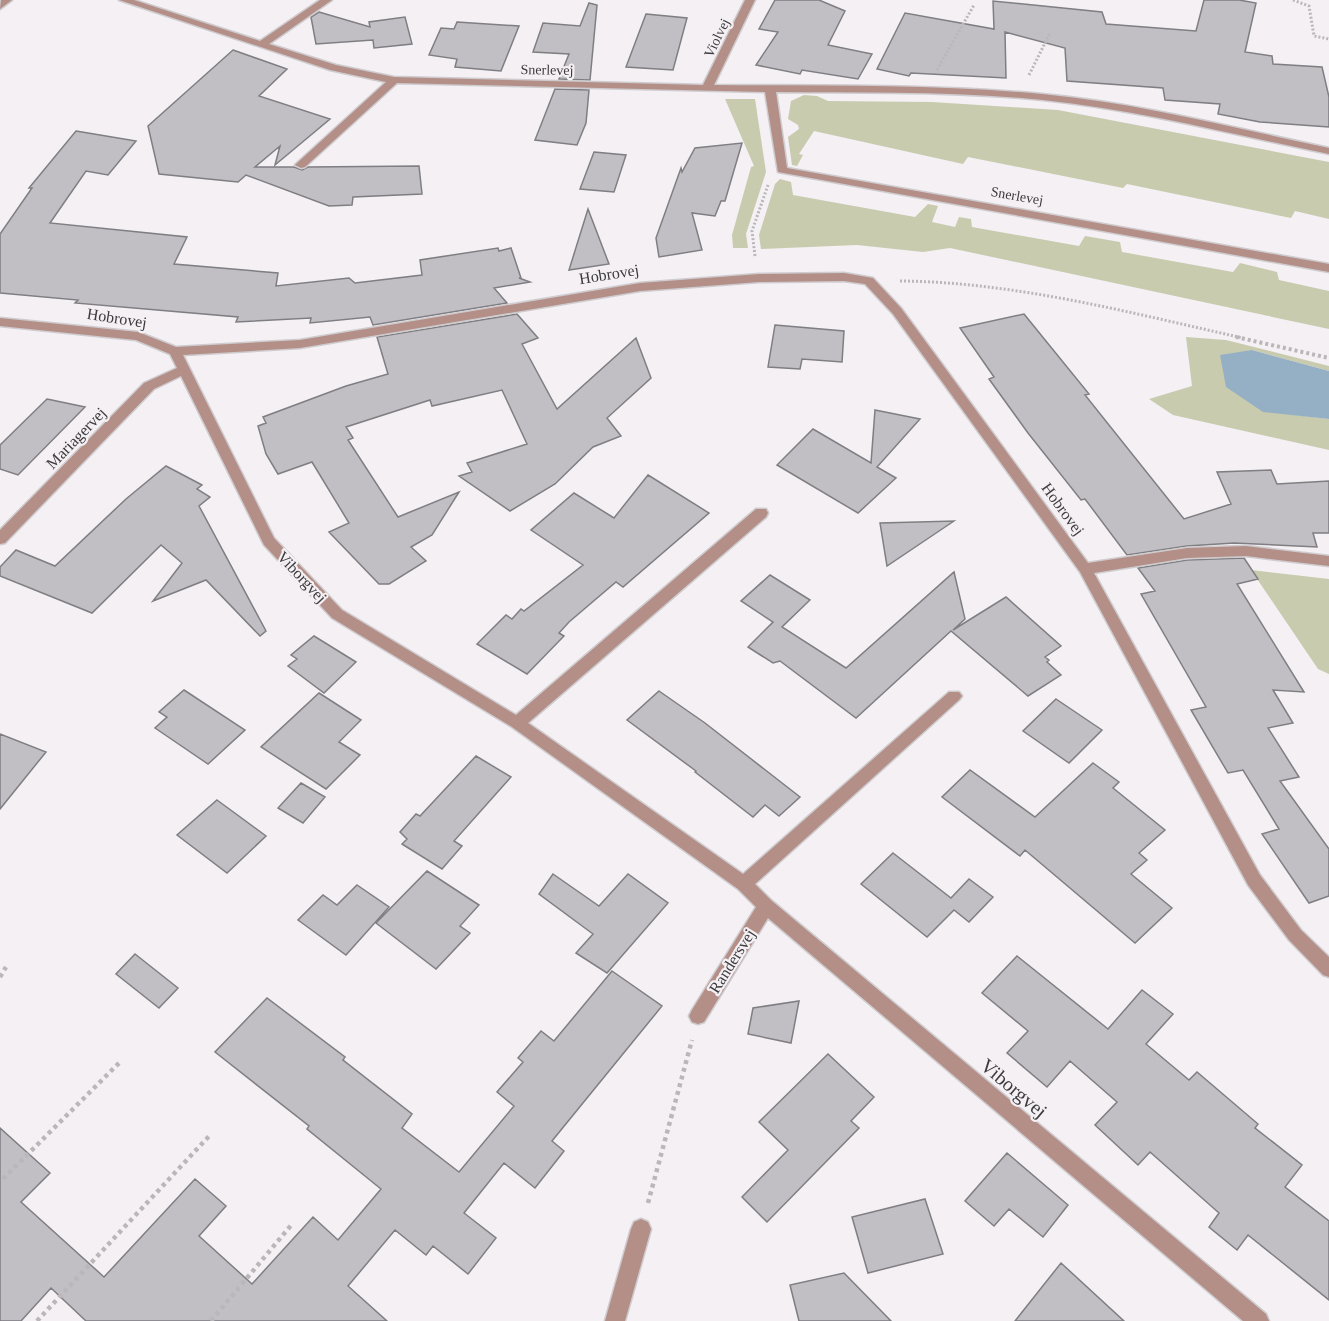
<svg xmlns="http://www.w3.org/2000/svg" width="1329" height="1321" font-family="'Times New Roman',serif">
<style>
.green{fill:#c9cbaf}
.water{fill:#95b0c5}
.building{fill:#c1bfc4;stroke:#7f7e82;stroke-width:1.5}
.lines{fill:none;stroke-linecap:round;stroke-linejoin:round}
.minor-casing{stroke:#cfcccf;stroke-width:3}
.path-far2{stroke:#bab7ba;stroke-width:3;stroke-dasharray:2 2;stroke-linecap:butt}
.path-far1{stroke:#bab7ba;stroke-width:4;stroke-dasharray:3 3;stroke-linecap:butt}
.path{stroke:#bab7ba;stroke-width:4.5;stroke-dasharray:4 4;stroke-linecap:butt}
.minor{fill:#b48f88;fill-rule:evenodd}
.labels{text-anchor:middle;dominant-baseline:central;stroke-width:4.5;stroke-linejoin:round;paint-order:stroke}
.far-street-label{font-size:14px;fill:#3d3b3d;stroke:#f4f0f4}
.street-label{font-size:16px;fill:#3d3b3d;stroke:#f4f0f4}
.near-street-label{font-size:20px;fill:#3d3b3d;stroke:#f4f0f4}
</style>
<rect width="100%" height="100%" fill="#f4f0f4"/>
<path class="green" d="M804 95 817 96 828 101 932 102 1058 110 1329 162V219L1295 211 1291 218 1127 184 1123 188 968 157 963 164 814 131 799 154 803 155 797 166 792 165 788 137 799 129 798 125 788 119 791 101Z
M725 99H755L766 172 746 234 748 248H733L732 235 751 167 754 166Z
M780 179 791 182 793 195 915 217 928 204 938 206 932 222 955 227 959 217 971 219 972 227 1079 246 1085 236 1120 242 1122 252 1233 272 1240 263 1277 272 1279 280 1329 291V329L950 248 923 252 857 245 761 249 759 235 775 184Z
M1186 337 1226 340 1329 366V371L1252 350 1263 411 1329 419V450L1173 415 1149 399 1192 386Z
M1251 570 1329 579V674L1318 669Z"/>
<path class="water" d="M1252 350 1329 371V419L1263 412 1226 387 1220 355Z"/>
<path class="building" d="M775 0H819L845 11 828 45 872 54 858 79 802 70 800 74 756 65 778 32 759 29Z
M1204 0H1239L1256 3 1245 52 1272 56 1273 64 1322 67 1329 97V127L1260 122 1218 114 1220 104 1165 100 1163 88 1067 81 1065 48 1005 32 1006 78 911 73 909 76 877 69 905 13 994 29 993 1 1102 12 1106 24 1196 31Z
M589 3 597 5 590 80 559 79 569 54 533 52 543 23 580 26Z
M319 12 370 27 369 22 405 17 412 44 374 48 373 40 316 44 311 17Z
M646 14 687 18 673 70 626 67Z
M457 22 519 26 501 71 455 67 457 59 429 55 441 28 454 29Z
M233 50 287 69 259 96 330 119 275 165 280 146 255 167H294L302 170 308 167 419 166 422 194 353 197 352 205 329 206 246 175 238 182 159 174 148 126Z
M555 89 589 90 586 123 577 145 535 140Z
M76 131 136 141 108 175 86 171 50 223 187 237 174 264 278 273 276 286 349 278 355 283 422 275 420 260 498 248 499 251 511 248 521 278H519L530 282 494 288 507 303 373 325 370 317 310 323 311 318 236 322 238 317 75 303 78 300 0 293V234L32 188H29Z
M742 143 725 201H721L715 216 692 213 702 250 659 257 656 238 681 168 682 172 695 148Z
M594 152 626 155 614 192 580 189Z
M588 209 609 264 569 270Z
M517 314 538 338 522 344 557 409 636 338 651 378 607 418 621 436 593 447 555 484 510 511 459 476 472 472 467 463 527 444 502 390 432 406 430 400 346 427 353 438 348 440 398 517 459 492 432 535 411 547 426 561 389 584H379L329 532 349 523 312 462 278 474 266 454 258 426 266 423 263 417 346 386 388 374 377 337Z
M1024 314 1089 394 1085 395 1184 519 1231 504 1217 472 1271 470 1277 484 1329 481V533H1313L1317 547 1234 543 1187 546 1127 555 1085 499 1081 500 1028 433 989 379 994 377 960 328Z
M775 325 844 331 842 362 802 359 800 369 768 367Z
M47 399 85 407 18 475 0 469V445Z
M875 410 920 419 877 467 896 478 858 513 777 465 813 429 871 463Z
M166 466 202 485 197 489 210 497 199 506 266 631 260 636 206 580 153 601 182 563 161 545 92 613 0 576V567L16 550 55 566 126 499Z
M648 475 709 513 623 587 616 582 569 622 559 633 564 636 527 674 477 644 506 615 512 619 521 609 524 611 583 565 531 530 574 493 614 518Z
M954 521 887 566 880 523Z
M1244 558 1258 579 1237 584 1304 692 1273 690 1293 723 1268 728 1299 777 1280 781 1329 849V896L1309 903 1262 834 1279 829 1243 770 1228 773 1191 710 1206 707 1141 594 1155 591 1138 568 1187 560Z
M954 572 965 619 953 630 1006 597 1061 646 1045 657 1049 660 1047 662 1061 675 1028 696 951 631 856 718 780 661 773 663 748 647 773 622 741 601 770 575 810 600 782 627 846 668Z
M314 636 356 662 324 693 288 666 297 659 291 655Z
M184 690 245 730 208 764 155 728 167 717 159 712Z
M659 691 705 723 800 797 779 816 765 805 753 817 695 772 696 771 627 720Z
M319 693 361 720 339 742 360 755 326 789 261 747Z
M1056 699 1102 730 1069 763 1023 731Z
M0 734 46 752 0 809Z
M476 756 511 777 454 841 462 846 442 869 402 844 407 839 400 832 416 814 420 816Z
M1093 763 1119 782 1113 788 1165 830 1139 853 1147 860 1131 874 1172 908 1135 943 1025 850 1020 856 942 797 970 770 1035 817Z
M301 783 325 797 303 823 278 808Z
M217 800 266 836 227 873 177 835Z
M893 853 951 898 969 879 993 897 969 922 954 910 927 937 861 884Z
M427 871 479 905 460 926 470 933 436 969 376 923Z
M553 874 599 906 628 874 668 903 607 973 576 953 593 934 539 894Z
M357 885 389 907 346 955 298 920 323 895 337 905Z
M135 954 178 988 159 1008 116 974Z
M1017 956 1108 1029 1142 990 1173 1014 1146 1044 1189 1080 1197 1072 1258 1124 1255 1128 1302 1165 1285 1187 1329 1221V1300L1248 1235 1237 1250 1209 1227 1219 1213 1150 1152 1138 1165 1095 1125 1117 1102 1070 1061 1047 1087 1007 1053 1028 1031 982 993Z
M612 971 662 1006 552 1141 564 1151 535 1188 504 1163 464 1213 496 1238 468 1274 433 1246 426 1255 395 1230 348 1286 387 1321H86L51 1288 21 1321H0V1128L50 1173 21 1202 104 1277 195 1179 226 1206 199 1236 252 1284 313 1217 338 1240 381 1189 307 1129 309 1126 215 1052 267 998 345 1057 343 1060 412 1114 402 1128 459 1172 514 1106 497 1092 523 1062 518 1058 541 1031 554 1041Z
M799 1001 791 1043 748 1034 753 1008Z
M828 1054 874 1097 851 1121 859 1128 767 1222 742 1197 788 1150 759 1122Z
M1007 1153 1068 1205 1043 1237 1009 1209 994 1226 965 1201Z
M925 1199 943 1254 868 1273 852 1217Z
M1061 1263 1124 1321H1015Z
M844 1273 891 1321H799L790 1285Z"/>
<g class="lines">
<g class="minor-casing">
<path id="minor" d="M12 0 0 9 1 0Z
M119 0H134L260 41 320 0H332L269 44 336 65 394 77 703 85 745 0H755L714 85C823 86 933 84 1042 94 1139 103 1234 128 1329 148V154C1234 135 1140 110 1043 100 955 91 865 93 776 92L787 168 1329 264V272L778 172 765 92 397 83 305 167 301 168 295 165 297 163 386 82 330 70Z
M844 273 873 278 901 308 1088 563 1187 548 1246 546 1329 556V566L1246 556 1187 558 1094 573 1260 875 1301 930 1329 957V977L1323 975 1289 940 1248 885 1080 572 893 314 865 284 844 281 759 282 640 291 300 348 183 355 274 538 342 610 516 715 756 509H766L768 513 766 517 528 723 743 874 949 692H959L962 696 959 700 755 884 772 901 1266 1314 1269 1321H1243L768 918 704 1022 698 1024 692 1022 689 1016 692 1010 756 907 738 889 512 727 332 618 264 545 181 376 154 389 5 543 0 544V530L144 383 177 368 170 354 136 340 0 326V318L138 332 176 347 300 340 640 283 759 274Z
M641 1219 648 1222 651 1229 625 1321H605L631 1229 634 1222Z"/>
</g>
<path class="path-far2" d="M1293 0 1309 6 1314 36 1329 39
M937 70 974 5
M1029 75 1050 33
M755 256 752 231 768 185
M900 281C1016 282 1131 313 1243 338"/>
<path class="path-far1" d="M1236 337 1329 358"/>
<path class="path" d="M0 977 6 967
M3 1179 120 1062
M648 1203 692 1040
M37 1321 211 1134
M211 1321 293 1223"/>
<use href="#minor" class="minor"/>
</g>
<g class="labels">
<g class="far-street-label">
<text transform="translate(717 38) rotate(-64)">Violvej</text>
<text transform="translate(547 70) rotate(1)">Snerlevej</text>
<text transform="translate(1017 196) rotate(10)">Snerlevej</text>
</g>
<g class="street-label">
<text transform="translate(609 274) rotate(-9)">Hobrovej</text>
<text transform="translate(117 318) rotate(9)">Hobrovej</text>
<text transform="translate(76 438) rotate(-46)">Mariagervej</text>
<text transform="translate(1063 509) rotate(54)">Hobrovej</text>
<text transform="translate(302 577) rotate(47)">Viborgvej</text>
<text transform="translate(732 961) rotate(-58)">Randersvej</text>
</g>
<g class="near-street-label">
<text transform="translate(1014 1088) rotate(40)">Viborgvej</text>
</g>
</g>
</svg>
